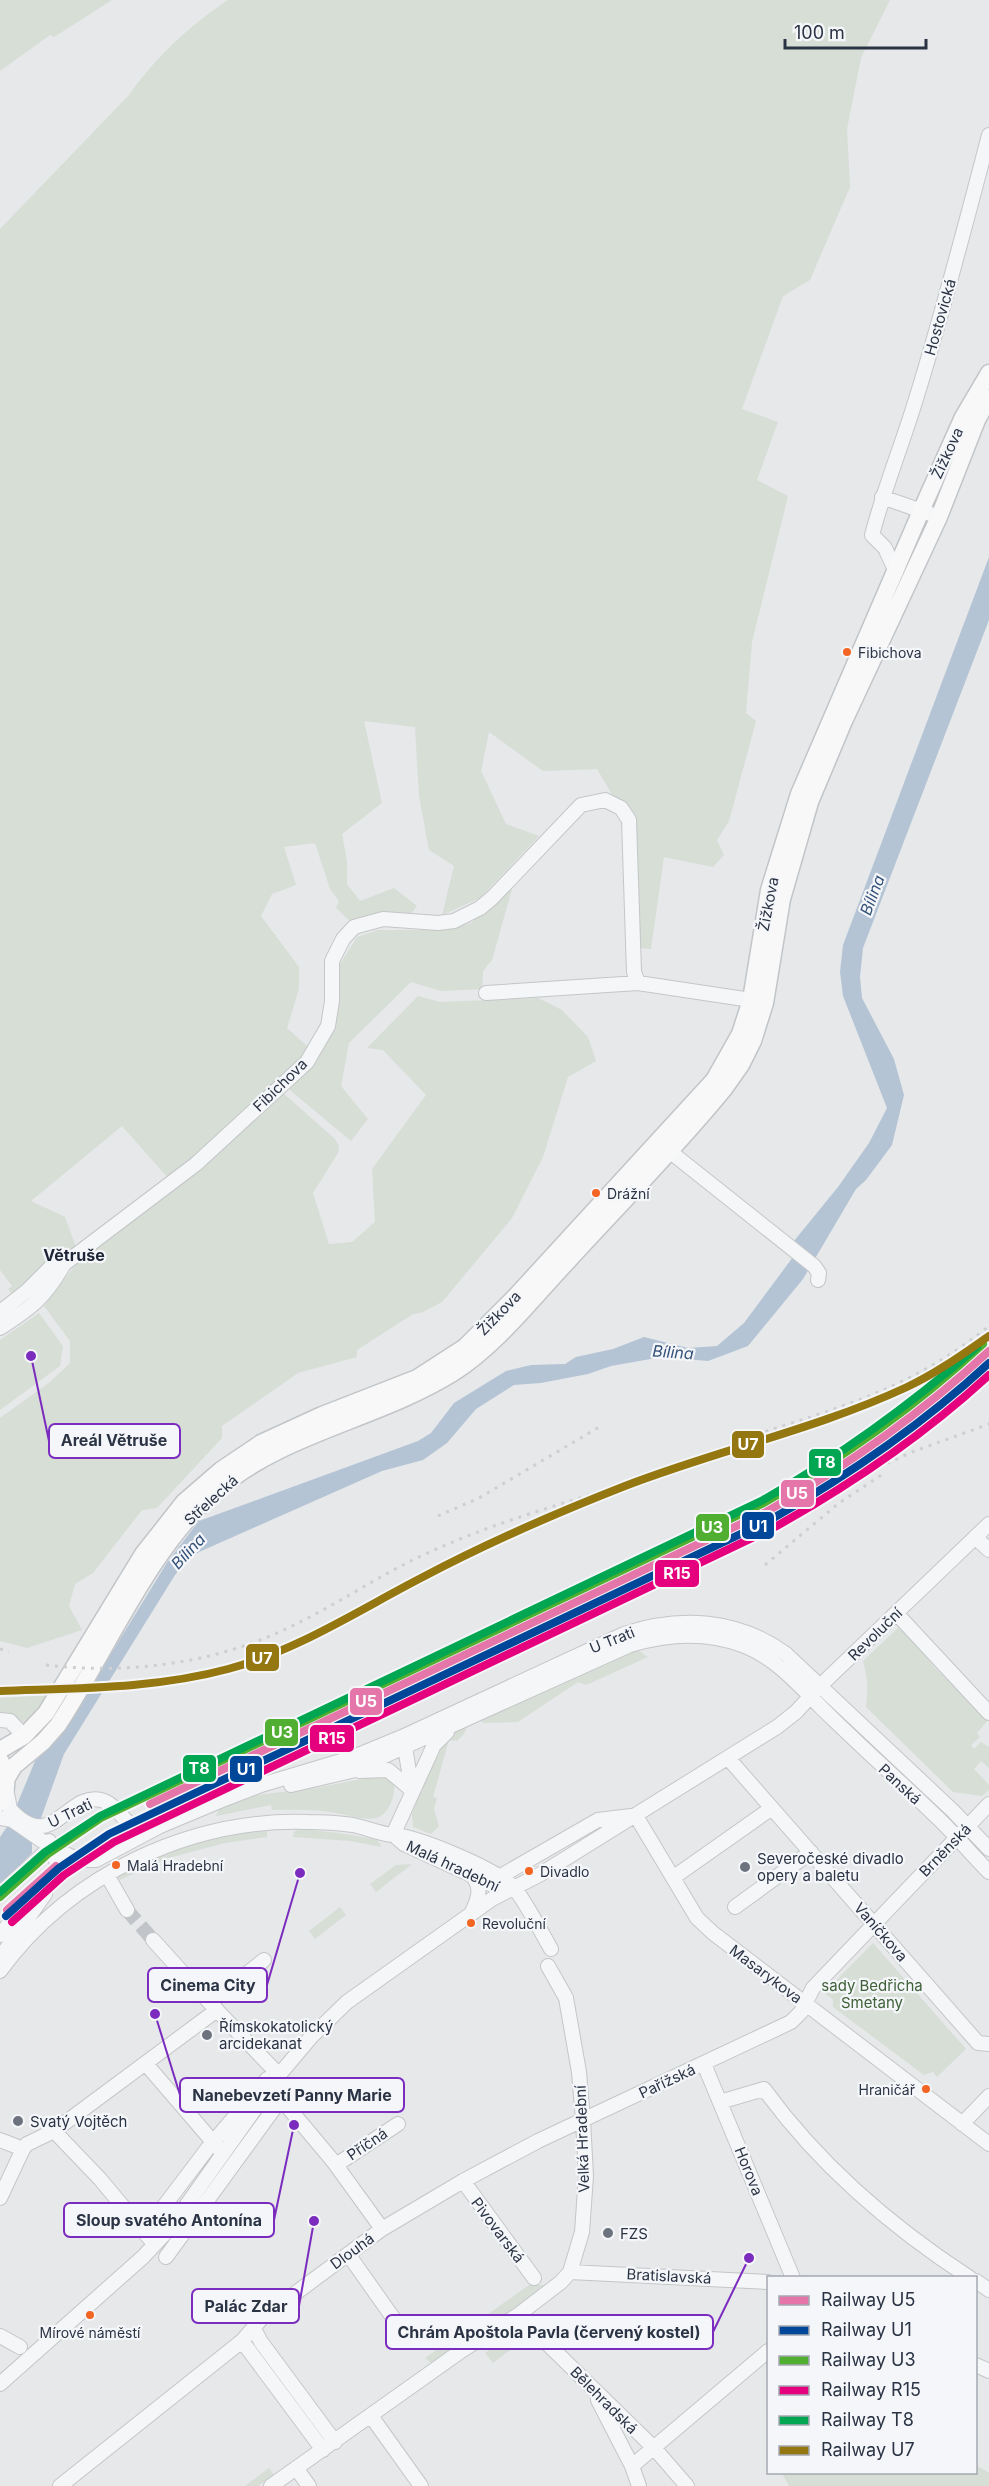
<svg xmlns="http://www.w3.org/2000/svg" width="989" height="2486" font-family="Inter,sans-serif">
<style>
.green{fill:#d6ded6}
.water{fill:#b4c4d5}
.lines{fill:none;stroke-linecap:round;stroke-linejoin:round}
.minor-tunnel{stroke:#c1c4c9;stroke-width:14;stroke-dasharray:14 7;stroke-linecap:butt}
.minor-casing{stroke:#c4c6c8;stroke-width:16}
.major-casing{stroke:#c2c5c8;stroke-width:19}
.minor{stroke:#f5f6f7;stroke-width:14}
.major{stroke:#f8f8f8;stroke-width:16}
.tram{stroke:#cecfd2;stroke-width:1.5}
.rail{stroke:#cecfd2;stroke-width:3;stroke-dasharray:3 6;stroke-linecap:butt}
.rail-1-casing{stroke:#f4f6f9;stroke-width:12}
.rail-2-casing{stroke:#f4f6f9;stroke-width:12}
.rail-3-casing{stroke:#f4f6f9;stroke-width:12}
.rail-4-casing{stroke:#f4f6f9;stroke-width:12}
.rail-5-casing{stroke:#f4f6f9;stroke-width:12}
.rail-6-casing{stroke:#f4f6f9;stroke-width:12}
.rail-1{stroke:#e576a9;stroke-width:8}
.rail-2{stroke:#00479a;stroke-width:8}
.rail-3{stroke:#50af30;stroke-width:8}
.rail-4{stroke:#e5007d;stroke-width:8}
.rail-5{stroke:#00a651;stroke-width:8}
.rail-6{stroke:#947710;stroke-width:8}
.bus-dot{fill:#f26522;stroke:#f4f6f9;stroke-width:2}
.poi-dot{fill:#6c737f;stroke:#f4f6f9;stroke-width:2}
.labels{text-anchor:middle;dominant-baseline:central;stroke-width:4.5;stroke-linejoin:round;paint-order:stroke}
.bus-label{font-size:14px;fill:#2b3445;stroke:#f4f6f9;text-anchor:start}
.street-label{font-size:15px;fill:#2b3445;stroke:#f4f6f9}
.poi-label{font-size:15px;fill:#2b3445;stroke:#f4f6f9;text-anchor:start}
.park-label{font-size:15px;fill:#3f6138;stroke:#f4f6f9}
.water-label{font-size:16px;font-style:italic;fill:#34527a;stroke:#f4f6f9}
.neighbourhood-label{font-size:16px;font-weight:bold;fill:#1d2536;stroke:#f4f6f9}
.leader{fill:none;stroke:#7b2cbf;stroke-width:2}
.callout-dot{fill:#7b2cbf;stroke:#f4f6f9;stroke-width:2}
.callout{fill:#f4f6f9;stroke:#7b2cbf;stroke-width:2}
.callout-label{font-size:16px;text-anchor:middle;font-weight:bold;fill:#2b3445}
.line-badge{stroke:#f4f6f9;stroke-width:2}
.badge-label{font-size:16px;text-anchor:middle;font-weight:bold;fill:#fff}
</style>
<rect width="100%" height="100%" fill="#e6e8ea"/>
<path class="green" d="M0 0H112L54 37 50 35 0 71Z
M228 0H890L861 58 847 129 850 187 810 280 783 296 742 409 778 422 757 480 788 496 752 642 746 713 756 721 729 821 717 840 724 855 713 867 664 857 651 949 638 948 634 812 613 796 597 769 543 771 489 732 481 771 506 824 539 836 480 898 442 915 454 866 429 850 419 796 415 727 364 721 382 803 342 834 347 861V884L360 901 394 888 417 906 409 916 350 921 336 908 339 901 330 889 315 843 284 847 296 885 272 894 261 916 299 967V989L287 1028 308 1047 302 1056 192 1160 168 1178 122 1126 31 1201 65 1217 76 1247 51 1262 0 1306 12 1294 8 1289 12 1286 0 1270V229L129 95C155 58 190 25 228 0Z
M512 889 492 960 483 971 482 989 441 991 411 982 349 1043 341 1086 368 1119 351 1141 291 1091 289 1087 316 1059 334 1031 340 995V964L357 937 378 930H447L471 923Z
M418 996 440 1002 538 998 562 1010 588 1037 596 1061 568 1077 543 1157 512 1218 442 1302 421 1313 413 1314 357 1350V1357L298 1373 222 1426V1438L157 1508 142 1510 93 1573 75 1584 69 1606 82 1630 27 1648 0 1641V1418L50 1382 70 1363V1341L44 1306 86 1251 200 1170 283 1093 335 1139 339 1146 338 1153 313 1193 329 1244 352 1242 375 1222 372 1169 426 1095 383 1050 367 1048Z
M39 1313 63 1346 60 1366 0 1410V1340Z
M898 1628 905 1632 935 1668 989 1719 977 1733 980 1737 971 1745 974 1749 981 1742 989 1747V1768L981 1761 974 1769 989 1785V1790L982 1796 953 1792 866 1707C868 1691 868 1677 863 1661Z
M630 1650 639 1651 648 1657 586 1685 578 1682 518 1722 483 1723 481 1719Z
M51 1695 33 1717 24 1722 0 1715V1698Z
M468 1725 464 1734 457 1741 449 1740 433 1797 437 1798 434 1809 439 1826 431 1834 413 1827 412 1814 438 1745 450 1734Z
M383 1775 394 1782C396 1794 389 1815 376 1818 363 1821 343 1813 329 1812 310 1809 291 1810 272 1810L271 1805 216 1816 220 1807 242 1797 320 1787Z
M299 1829C325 1831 351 1834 377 1840L382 1847 350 1841 293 1837 294 1832Z
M267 1830V1837L225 1843 168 1858 120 1880 117 1876C168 1850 209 1835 267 1830Z
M412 1864 376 1892 370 1884 396 1865Z
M340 1907 346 1915 315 1939 309 1931Z
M873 1943 966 2049 937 2077 933 2072 924 2075 833 2007V1999L824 1993Z
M529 2285H544L511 2311 481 2326 477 2322Z
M516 2332 520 2337 517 2345 493 2363 485 2353Z
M448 2342 451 2346 450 2351 432 2364 425 2358Z
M976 2465 989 2473V2486H789L782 2473 976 2472Z
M269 2468 274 2475 258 2486H245Z"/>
<path class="water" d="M989 557V620L863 948 860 977 862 998 894 1059 904 1095 892 1145 866 1180 856 1189 803 1279 748 1346 708 1361 662 1357 611 1366 588 1374 541 1383 514 1385 476 1409 447 1443 423 1460 382 1471 199 1552 184 1564 175 1575 64 1754 32 1843V1853L0 1885V1837L9 1824 35 1761 61 1735 168 1561 199 1521 418 1441 431 1433 454 1403 506 1371 531 1365 565 1364 576 1357 613 1349 644 1337 688 1348 717 1346 744 1323 793 1257 794 1241 838 1187 869 1143 887 1108 843 996 840 972 843 945Z"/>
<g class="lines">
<path class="minor-tunnel" d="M127 1910 153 1940"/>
<g class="minor-casing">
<path id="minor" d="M882 497 939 517
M896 572 885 548 872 535C884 489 902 445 916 399 943 312 966 223 989 135
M486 993 638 983
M663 1146 814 1266 819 1273 818 1280
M0 1312 27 1291 52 1266 64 1264
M0 1328C32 1307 45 1298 64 1264L196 1164 307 1062 328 1026 332 1001V961L343 939 354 927 383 919 438 923 454 921 480 908 492 898 581 805 605 800 621 808 629 820 634 972 638 983 751 1000
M975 1537 989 1550
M896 1613 989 1713
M0 1720 10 1721 24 1736
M404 1741 412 1790
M728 1758 978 2043 989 2044
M359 1771 388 1770 412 1790
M291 1785 351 1771 630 1645C667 1634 705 1631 742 1645 780 1659 804 1692 833 1719 869 1754 906 1787 942 1822 958 1838 973 1856 989 1872
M6 1788 10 1809C52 1856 67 1791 101 1800 117 1804 124 1823 137 1830L153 1829
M636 1816 697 1918 713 1933 989 2144
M0 1818 12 1820 51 1847 79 1860H96L160 1826 222 1800 261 1785 351 1758 402 1737 624 1634C680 1615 738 1619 786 1654L953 1811 989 1849
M393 1835 434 1745 447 1732
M397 1838 404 1844 506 1891
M107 1875 127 1910
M499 1877 598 1820 631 1816
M674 1877 772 1808
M0 1894 51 1847
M735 1907 811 1852
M471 1914C478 1900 483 1888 472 1875
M0 1935 25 1904 59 1877 60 1872 49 1841
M153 1940 210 2003
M0 1958 45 1894
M264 1960 210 2003 279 2075
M0 1971C70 1875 190 1818 308 1822 323 1822 339 1823 353 1825 367 1828 380 1834 393 1835 417 1836 496 1869 513 1887 524 1898 542 1934 551 1949
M146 2064 219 2149
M704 2064 793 2278
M720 2102 764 2089C820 2166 890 2226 970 2278
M962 2124 989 2096
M54 2131 100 2179 150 2239
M0 2140 23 2149
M336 2165 398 2124
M463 2181 534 2278
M0 2198 23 2149 27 2144 54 2131 217 2010
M146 2230 208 2148 267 2079
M348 2254 396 2322
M166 2257 281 2099 333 2161 380 2226
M570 2272 768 2282
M976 2281 989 2290
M518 2315 655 2449 687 2486
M254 2329 261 2342 335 2442
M0 2336 20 2347
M242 2341 323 2450
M976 2365 989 2371
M0 2384 143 2257 171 2227 279 2075 311 2037 347 2002 492 1899 539 1875 777 1727 796 1712 821 1685 989 1524
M598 2400 632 2466
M371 2416 421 2486
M296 2468 309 2486
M60 2486 242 2341 262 2318 382 2229 463 2181 538 2141 791 2022 801 2012 813 1988 989 1804
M271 2486 461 2351 518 2315 561 2282 570 2272 582 2232 586 2176 583 2120 579 2072 566 1998 548 1966
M639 2486 632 2466 768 2351"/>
</g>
<g class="major-casing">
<path id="major" d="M0 1750 24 1736 46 1713 143 1554 184 1502 221 1470 261 1443 322 1415 417 1378 465 1347 514 1298 714 1080 740 1034 751 1000 769 890 799 794 921 511 963 417 989 373
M0 1760C8 1774 9 1788 0 1803
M7 1778 14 1766 43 1742 58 1725C107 1651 149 1548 216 1491 285 1432 377 1420 453 1373 497 1345 532 1299 568 1261 620 1204 675 1149 724 1089L741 1065 753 1041 765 1003 782 899 810 802 844 721 939 517 977 420 989 398"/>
</g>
<use href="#minor" class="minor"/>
<use href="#major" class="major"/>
<path class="tram" d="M226 2020 231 2026"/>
<path class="rail" d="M748 1437C841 1407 911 1389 989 1326
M830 1490 912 1452 989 1424
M438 1516 479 1498 601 1426
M765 1565 839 1503 886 1472
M0 1649 9 1652
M46 1665C132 1675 220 1663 298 1623 343 1601 384 1572 430 1552 499 1520 573 1501 645 1478
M256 1770 754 1533 837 1487"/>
<g class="rail-1-casing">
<path id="rail-1" d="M150 1804 766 1512C847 1466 921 1414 989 1351
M7 1910 56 1866"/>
</g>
<g class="rail-2-casing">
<path id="rail-2" d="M6 1916 59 1868 109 1834 770 1520C849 1475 922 1425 989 1363"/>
</g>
<g class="rail-3-casing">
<path id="rail-3" d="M0 1897 48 1854 101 1818 762 1504C842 1459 915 1407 983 1344"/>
</g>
<g class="rail-4-casing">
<path id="rail-4" d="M12 1922 64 1875 114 1842 775 1527C852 1484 924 1435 989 1375"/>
</g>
<g class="rail-5-casing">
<path id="rail-5" d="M0 1892 45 1852 100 1816 763 1500C840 1456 910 1405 977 1347"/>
</g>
<g class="rail-6-casing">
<path id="rail-6" d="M0 1691C76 1688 154 1689 228 1669 296 1651 359 1610 421 1578 487 1543 556 1513 625 1486 718 1450 817 1429 907 1387 937 1373 963 1354 989 1336"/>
</g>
<use href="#rail-1" class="rail-1"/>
<use href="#rail-2" class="rail-2"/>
<use href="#rail-3" class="rail-3"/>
<use href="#rail-4" class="rail-4"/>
<use href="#rail-5" class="rail-5"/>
<use href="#rail-6" class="rail-6"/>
</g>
<g class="bus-dot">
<circle cx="847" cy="652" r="5"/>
<circle cx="596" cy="1193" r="5"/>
<circle cx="116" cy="1865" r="5"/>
<circle cx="529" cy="1871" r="5"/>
<circle cx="471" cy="1923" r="5"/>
<circle cx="926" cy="2089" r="5"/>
<circle cx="90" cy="2315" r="5"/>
</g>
<g class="poi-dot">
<circle cx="745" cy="1867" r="6"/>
<circle cx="207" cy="2035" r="6"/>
<circle cx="18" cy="2121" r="6"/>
<circle cx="608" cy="2233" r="6"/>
</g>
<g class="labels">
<g class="bus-label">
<text x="858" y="652">Fibichova</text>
<text x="607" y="1193">Drážní</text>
<text x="127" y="1865">Malá Hradební</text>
<text x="540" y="1871">Divadlo</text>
<text x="482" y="1923">Revoluční</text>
<text x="915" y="2089" text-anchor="end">Hraničář</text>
<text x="90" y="2332" text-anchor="middle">Mírové náměstí</text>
</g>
<g class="street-label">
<text transform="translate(940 317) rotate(-74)">Hostovická</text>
<text transform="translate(947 453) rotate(-65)">Žižkova</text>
<text transform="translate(768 904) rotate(-79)">Žižkova</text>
<text transform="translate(280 1085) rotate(-44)">Fibichova</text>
<text transform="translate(499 1313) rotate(-46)">Žižkova</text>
<text transform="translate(211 1500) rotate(-42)">Střelecká</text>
<text transform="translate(875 1634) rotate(-44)">Revoluční</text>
<text transform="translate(612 1640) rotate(-22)">U Trati</text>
<text transform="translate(900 1784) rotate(43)">Panská</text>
<text transform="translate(70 1813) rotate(-26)">U Trati</text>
<text transform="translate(945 1850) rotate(-46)">Brněnská</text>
<text transform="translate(453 1866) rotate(25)">Malá hradební</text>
<text transform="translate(881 1932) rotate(49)">Vaníčkova</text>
<text transform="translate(766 1974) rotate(37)">Masarykova</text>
<text transform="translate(667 2081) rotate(-25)">Pařížská</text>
<text transform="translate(582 2139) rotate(-92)">Velká Hradební</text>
<text transform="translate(367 2144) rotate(-34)">Příčná</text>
<text transform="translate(749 2171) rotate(68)">Horova</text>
<text transform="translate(498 2230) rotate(53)">Pivovarská</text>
<text transform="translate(352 2251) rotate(-36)">Dlouhá</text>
<text transform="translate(669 2276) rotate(3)">Bratislavská</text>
<text transform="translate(604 2400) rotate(45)">Bělehradská</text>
</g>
<g class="poi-label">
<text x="757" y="1858">Severočeské divadlo<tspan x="757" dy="17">opery a baletu</tspan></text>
<text x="219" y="2026">Římskokatolický<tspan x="219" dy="17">arcidekanat</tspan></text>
<text x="30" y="2121">Svatý Vojtěch</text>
<text x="620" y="2233">FZS</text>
</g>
<g class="park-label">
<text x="872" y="1985">sady Bedřicha<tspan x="872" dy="17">Smetany</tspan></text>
</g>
<g class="water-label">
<text transform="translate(872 895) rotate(-69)">Bílina</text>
<text transform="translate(673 1352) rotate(4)">Bílina</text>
<text transform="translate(188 1551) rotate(-47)">Bílina</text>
</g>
<g class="neighbourhood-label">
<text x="74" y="1255">Větruše</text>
</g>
</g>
<path class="leader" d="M31 1356L49 1441M300 1873L267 1985M155 2014L180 2095M294 2125L274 2220M314 2221L299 2306M749 2258L713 2332"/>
<g class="callout-dot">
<circle cx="31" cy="1356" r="6"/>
<circle cx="300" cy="1873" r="6"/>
<circle cx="155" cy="2014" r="6"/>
<circle cx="294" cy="2125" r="6"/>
<circle cx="314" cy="2221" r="6"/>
<circle cx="749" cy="2258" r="6"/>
</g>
<g class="callout">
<rect x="49" y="1424" width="131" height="34" rx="6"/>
<rect x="148" y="1968" width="119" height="34" rx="6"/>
<rect x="180" y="2078" width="224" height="34" rx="6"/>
<rect x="64" y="2203" width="210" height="34" rx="6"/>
<rect x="192" y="2289" width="107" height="34" rx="6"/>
<rect x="386" y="2315" width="327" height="34" rx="6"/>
</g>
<g class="callout-label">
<text x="114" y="1446">Areál Větruše</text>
<text x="208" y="1991">Cinema City</text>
<text x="292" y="2101">Nanebevzetí Panny Marie</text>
<text x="169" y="2226">Sloup svatého Antonína</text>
<text x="246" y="2312">Palác Zdar</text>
<text x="549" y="2338">Chrám Apoštola Pavla (červený kostel)</text>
</g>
<g class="line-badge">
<rect x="731" y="1430" width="34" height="29" rx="6" fill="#947710"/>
<rect x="808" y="1448" width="34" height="29" rx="6" fill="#00a651"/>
<rect x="780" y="1479" width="35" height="29" rx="6" fill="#e576a9"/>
<rect x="741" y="1511" width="34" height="29" rx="6" fill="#00479a"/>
<rect x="695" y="1513" width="35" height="29" rx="6" fill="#50af30"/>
<rect x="654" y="1559" width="46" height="29" rx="6" fill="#e5007d"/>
<rect x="245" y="1643" width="35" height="29" rx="6" fill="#947710"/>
<rect x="349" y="1687" width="34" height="29" rx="6" fill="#e576a9"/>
<rect x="264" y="1718" width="35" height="29" rx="6" fill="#50af30"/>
<rect x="309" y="1724" width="46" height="29" rx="6" fill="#e5007d"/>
<rect x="182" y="1754" width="35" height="29" rx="6" fill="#00a651"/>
<rect x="229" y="1755" width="34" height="28" rx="6" fill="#00479a"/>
</g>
<g class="badge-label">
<text x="748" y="1450">U7</text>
<text x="825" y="1468">T8</text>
<text x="797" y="1499">U5</text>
<text x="758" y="1532">U1</text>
<text x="712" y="1533">U3</text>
<text x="677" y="1579">R15</text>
<text x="262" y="1664">U7</text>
<text x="366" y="1707">U5</text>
<text x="282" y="1738">U3</text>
<text x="332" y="1744">R15</text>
<text x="199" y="1774">T8</text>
<text x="246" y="1775">U1</text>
</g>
<rect x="767" y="2276" width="210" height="198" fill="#f4f6f9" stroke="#a4a8b1" stroke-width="1.5"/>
<rect x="779" y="2296" width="30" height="9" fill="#e576a9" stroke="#a4a8b1" stroke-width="1.5"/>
<text x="821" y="2306" font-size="18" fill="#2b3445">Railway U5</text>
<rect x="779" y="2326" width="30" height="9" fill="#00479a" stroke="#a4a8b1" stroke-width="1.5"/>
<text x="821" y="2336" font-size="18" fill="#2b3445">Railway U1</text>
<rect x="779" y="2356" width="30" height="9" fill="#50af30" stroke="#a4a8b1" stroke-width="1.5"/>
<text x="821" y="2366" font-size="18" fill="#2b3445">Railway U3</text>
<rect x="779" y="2386" width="30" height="9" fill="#e5007d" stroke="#a4a8b1" stroke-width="1.5"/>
<text x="821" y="2396" font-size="18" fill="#2b3445">Railway R15</text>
<rect x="779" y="2416" width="30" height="9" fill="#00a651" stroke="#a4a8b1" stroke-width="1.5"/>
<text x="821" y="2426" font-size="18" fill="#2b3445">Railway T8</text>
<rect x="779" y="2446" width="30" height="9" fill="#947710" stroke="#a4a8b1" stroke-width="1.5"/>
<text x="821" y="2456" font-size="18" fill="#2b3445">Railway U7</text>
<path d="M785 39v9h141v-9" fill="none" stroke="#2b3445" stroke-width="3"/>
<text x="794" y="39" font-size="18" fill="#2b3445" stroke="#f4f6f9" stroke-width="4.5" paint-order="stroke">100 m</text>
</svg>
